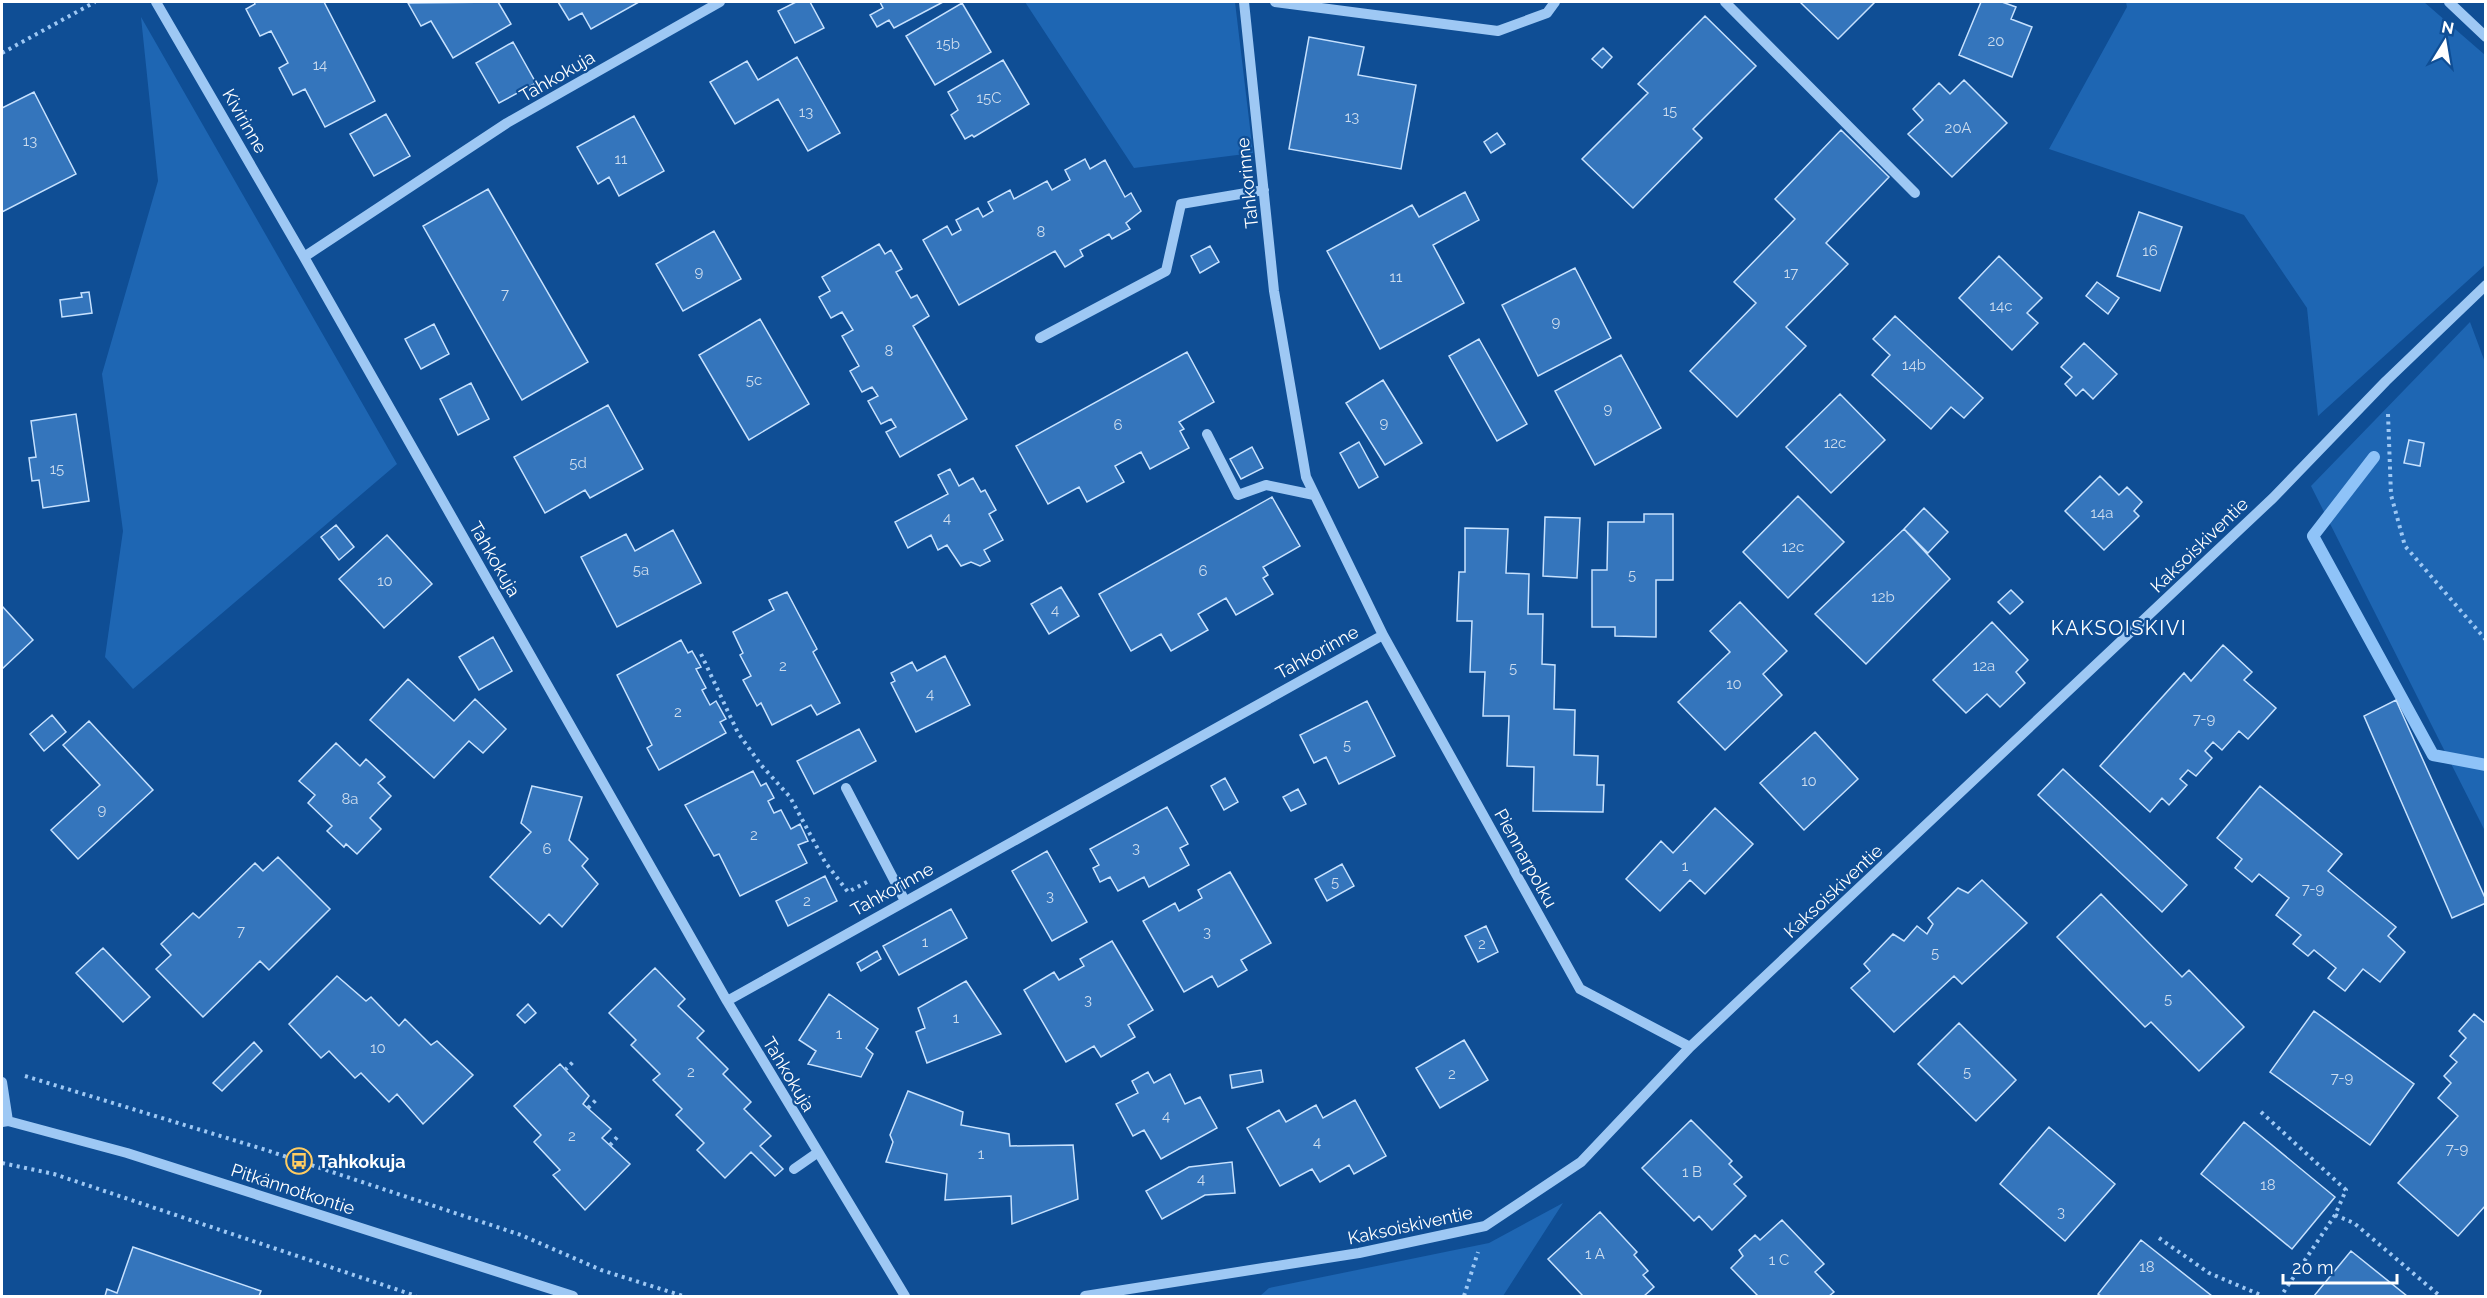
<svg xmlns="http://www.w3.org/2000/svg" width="2487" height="1298" font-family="Raleway,sans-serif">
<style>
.green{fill:#1e66b3}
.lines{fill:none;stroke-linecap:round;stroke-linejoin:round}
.stream{stroke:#8fc3f8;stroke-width:12}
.building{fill:#3475bc;stroke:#c6e1fe;stroke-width:1.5}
.path{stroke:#9ec8f4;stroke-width:4;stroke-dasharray:3 4.5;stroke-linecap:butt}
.minor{stroke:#9ec8f4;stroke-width:10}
.labels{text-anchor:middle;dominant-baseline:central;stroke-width:4.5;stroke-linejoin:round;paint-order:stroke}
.number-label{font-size:15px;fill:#ccdcee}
.street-label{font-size:18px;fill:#fff;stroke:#0f4e95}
.poi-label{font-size:18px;font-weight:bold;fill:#fff;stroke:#0f4e95;text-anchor:start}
.neighbourhood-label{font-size:20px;letter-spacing:1.5px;fill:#fff;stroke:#0f4e95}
</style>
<rect width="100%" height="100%" fill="#0f4e95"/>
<path class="green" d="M1025 2H1235L1253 153 1134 168Z
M2126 2H2424L2485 55V265L2318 416 2307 308 2244 215 2049 149 2127 7Z
M141 17 397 464 133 689 105 657 123 531 102 374 158 181Z
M2470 322 2486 365 2485 831 2311 486Z
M1563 1203 1503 1296H1260L1269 1288 1489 1243Z"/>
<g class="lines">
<path class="stream" d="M2374 457 2313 536 2433 755 2486 765"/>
</g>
<path class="building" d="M254 2H324L375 101 325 127 305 89 293 95 279 68 288 63 271 31 260 36 246 9 255 4Z
M498 2 511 24 453 58 431 21 421 26 408 3Z
M558 2H639L591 29 582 13 569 20Z
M796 2H810L824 28 795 43 778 11Z
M880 2H943L894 28 889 20 877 27 870 15 883 8Z
M1800 2H1875L1838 39Z
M1981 2H2002L2016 7 2011 19 2032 27 2012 77 1959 55Z
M962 3 991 52 935 85 906 36Z
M1705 16 1756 66 1693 129 1702 138 1633 208 1582 159 1648 93 1638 84Z
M1309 37 1364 47 1358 75 1416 85 1401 169 1289 149Z
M513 42 536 83 499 103 476 63Z
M1603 48 1612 57 1602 68 1592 59Z
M797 57 840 133 808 151 778 99 735 124 710 82 747 61 758 80Z
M1003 60 1029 104 974 137 972 135 965 139 951 115 958 110 948 92Z
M1964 80 2007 123 1952 177 1908 134 1923 120 1913 109 1939 83 1950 94Z
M34 92 76 174 2 212V108Z
M386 114 410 156 374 176 350 134Z
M634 116 664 171 619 196 609 177 598 184 577 147Z
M1841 130 1889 177 1826 243 1848 264 1786 327 1806 346 1737 417 1690 371 1756 303 1734 282 1795 219 1775 199Z
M1497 133 1505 144 1491 153 1484 142Z
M1085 159 1090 169 1105 160 1125 197 1131 193 1141 211 1126 223 1130 229 1112 239 1109 234 1080 250 1083 256 1065 267 1055 251 959 305 923 240 947 226 952 235 961 230 956 220 978 208 983 217 993 211 988 202 1010 190 1014 199 1047 181 1052 190 1070 180 1065 170Z
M488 189 588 362 522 400 423 226Z
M1465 192 1479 220 1433 245 1464 303 1380 349 1327 251 1412 205 1419 217Z
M2139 212 2182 227 2160 291 2117 276Z
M714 231 741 279 683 311 656 264Z
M879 244 885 254 891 250 902 269 896 272 911 298 917 295 929 316 913 326 967 419 900 457 886 432 896 427 891 419 881 424 868 401 878 396 872 387 862 392 850 371 859 366 842 336 853 330 842 312 831 318 819 297 830 291 822 277Z
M1210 246 1219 262 1200 273 1191 256Z
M1999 256 2042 298 2027 313 2038 323 2012 350 1959 298Z
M1575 268 1611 338 1538 376 1502 305Z
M2097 282 2119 298 2108 314 2086 296Z
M89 292 92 313 62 317 60 300 82 297 81 293Z
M1895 316 1983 398 1964 418 1951 407 1931 429 1872 375 1890 355 1873 339Z
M760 319 809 404 749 440 699 355Z
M434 324 449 354 421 369 405 339Z
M1479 339 1527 424 1497 441 1449 356Z
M2084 343 2117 374 2093 399 2083 389 2076 396 2065 384 2072 377 2061 367Z
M1187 352 1214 402 1179 422 1184 429 1180 431 1189 448 1150 469 1141 452 1115 466 1124 482 1087 502 1079 487 1048 504 1016 446Z
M1621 355 1661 428 1595 465 1555 391Z
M1383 380 1422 443 1385 465 1346 403Z
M471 383 489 419 458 435 440 399Z
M1840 394 1885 440 1831 493 1786 447Z
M608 405 643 469 590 498 585 490 545 513 514 457Z
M76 414 89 501 43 508 39 480 32 481 29 458 36 457 31 421Z
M2409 440 2424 443 2420 466 2404 463Z
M1359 442 1378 477 1359 488 1340 453Z
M1252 447 1263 468 1241 479 1230 459Z
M950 469 959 486 973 478 981 492 985 490 996 510 989 514 1003 540 984 550 990 561 980 566 971 562 961 566 947 545 938 550 931 535 908 548 895 522 948 494 938 475Z
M2100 476 2119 495 2127 487 2142 502 2134 511 2139 516 2104 550 2065 511Z
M1798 496 1844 542 1788 598 1743 552Z
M1272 497 1300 546 1263 567 1268 575 1263 578 1273 594 1236 615 1226 598 1198 614 1208 630 1171 651 1161 634 1131 651 1099 594Z
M1924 508 1948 532 1928 553 1904 529Z
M1644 514H1673V580H1656V637L1615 636V627H1592V570H1607L1608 522H1644Z
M1545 517 1580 518 1577 578 1543 576Z
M336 525 354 547 339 560 321 537Z
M1465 528 1508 529 1506 573 1529 574 1528 614H1543L1542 664 1555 665 1554 709 1575 710 1574 755 1598 756 1597 785H1604L1603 812 1533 811 1534 767 1507 766 1509 716H1483L1485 672H1470L1472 621H1457L1459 572H1465Z
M1904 529 1950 579 1866 664 1815 614Z
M673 530 701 583 617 627 581 557 626 534 635 551Z
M387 535 432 584 384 628 339 579Z
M1061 587 1079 616 1049 634 1031 604Z
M2011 590 2023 602 2010 614 1998 602Z
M787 592 817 649 813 652 840 703 817 715 811 705 772 725 761 703 757 706 743 680 751 676 740 655 743 653 733 632 774 610 769 600Z
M1740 602 1787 651 1763 674 1782 695 1725 750 1678 702 1730 652 1710 631Z
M2 606 33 640 2 669Z
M1992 622 2028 660 2016 672 2025 683 2000 707 1987 694 1966 713 1933 680Z
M493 637 512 671 479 690 459 657Z
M681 640 688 653 692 651 701 667 696 669 706 688 702 690 710 705 716 701 726 719 720 722 726 733 659 770 647 748 652 745 617 675Z
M2223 645 2252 672 2244 680 2276 708 2248 739 2239 731 2222 750 2213 742 2205 751 2212 758 2196 776 2188 770 2180 779 2187 785 2169 805 2162 798 2150 812 2100 766 2184 673 2191 681Z
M945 656 970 705 916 732 891 683 895 681 891 673 912 662 917 671Z
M408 679 454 721 475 699 506 729 483 753 469 741 434 778 370 720Z
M2396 700 2486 900V903L2452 918 2364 716Z
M1367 701 1395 756 1339 784 1326 757 1314 763 1300 735Z
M52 715 66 732 44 751 30 734Z
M89 721 153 790 78 859 51 830 100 785 63 745Z
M859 729 876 761 814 794 797 761Z
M1815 732 1858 779 1804 830 1760 783Z
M336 743 360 766 366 759 385 777 378 783 391 796 370 818 381 829 357 854 346 844 344 847 327 831 332 826 308 803 315 795 299 781Z
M2063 769 2187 885 2162 912 2038 795Z
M753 771 761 786 766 783 774 798 768 801 774 813 781 810 791 829 800 824 808 841 798 845 807 863 740 896 719 854 714 856 685 805Z
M1225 778 1238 802 1224 810 1211 786Z
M532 786 582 797 569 840 588 859 582 866 598 884 562 927 549 914 540 924 490 877 531 832 521 823Z
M2260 786 2342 854 2328 871 2396 927 2388 936 2405 952 2380 982 2363 969 2345 991 2328 978 2336 968 2314 950 2308 956 2293 944 2301 935 2276 915 2289 898 2259 874 2252 882 2235 868 2242 859 2217 838Z
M1298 789 1306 804 1291 811 1283 797Z
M1167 807 1188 844 1180 848 1189 865 1149 887 1144 877 1118 891 1110 877 1100 882 1093 868 1099 865 1090 849Z
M1715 808 1753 844 1705 894 1690 880 1660 911 1626 879 1661 841 1673 853Z
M1047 851 1087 922 1052 941 1012 871Z
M278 857 330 909 269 970 260 961 203 1017 156 969 171 955 161 944 193 913 199 918 255 863 263 871Z
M1342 864 1354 886 1327 901 1315 879Z
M1230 872 1271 943 1241 960 1247 970 1218 987 1212 976 1184 992 1143 921 1175 903 1179 911 1202 898 1198 890Z
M825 876 837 901 788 926 776 901Z
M1982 880 2027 923 1962 984 1954 976 1894 1032 1851 988 1870 971 1864 964 1893 934 1904 941 1917 926 1927 934 1933 924 1928 918 1958 888 1968 893Z
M2101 894 2182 977 2189 970 2244 1027 2199 1071 2151 1022 2145 1027 2057 937Z
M951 909 967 938 899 975 883 946Z
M1486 926 1498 952 1478 962 1465 936Z
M1112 941 1153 1010 1128 1025 1135 1037 1101 1057 1094 1046 1066 1062 1024 990 1054 972 1059 980 1084 966 1080 959Z
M103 948 150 997 123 1022 76 973Z
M877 951 881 959 861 971 857 963Z
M655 968 685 999 678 1006 704 1031 697 1038 728 1069 723 1074 751 1102 744 1109 771 1136 760 1146 783 1169 775 1176 751 1152 725 1178 697 1150 704 1143 676 1115 682 1109 653 1080 660 1074 631 1045 636 1040 609 1013Z
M337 976 366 1001 371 997 399 1026 405 1019 431 1045 437 1041 473 1075 423 1124 397 1094 389 1102 361 1073 355 1078 329 1051 321 1058 289 1024Z
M966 981 1001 1034 927 1063 916 1032 925 1028 918 1008Z
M829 994 878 1029 866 1048 873 1054 861 1077 808 1064 816 1051 799 1040Z
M528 1004 536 1013 525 1023 517 1015Z
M2314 1011 2414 1084 2370 1145 2270 1072Z
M2474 1014 2486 1024V1205L2458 1236 2398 1183 2458 1116 2438 1098 2451 1083 2444 1076 2457 1062 2450 1056 2466 1038 2459 1031Z
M1959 1023 2016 1080 1976 1121 1918 1064Z
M1464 1040 1488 1080 1440 1108 1416 1068Z
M254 1042 262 1051 222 1091 213 1083Z
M560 1064 589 1096 583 1104 611 1129 602 1138 630 1164 585 1210 553 1175 560 1170 534 1142 541 1135 514 1106Z
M1261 1070 1263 1082 1232 1088 1230 1075Z
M1148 1072 1154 1083 1170 1074 1185 1104 1200 1097 1217 1128 1161 1159 1144 1130 1133 1136 1116 1104 1138 1093 1132 1081Z
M908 1091 963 1112 961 1125 1009 1134 1010 1146 1073 1145 1078 1199 1012 1224 1011 1196 945 1200 947 1174 886 1162 893 1142 890 1135Z
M1355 1100 1386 1156 1354 1174 1349 1165 1320 1182 1312 1169 1280 1186 1247 1128 1279 1110 1286 1122 1316 1105 1323 1118Z
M1691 1120 1732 1161 1729 1164 1742 1177 1734 1184 1746 1196 1712 1230 1699 1216 1694 1221 1642 1168Z
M2244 1122 2335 1197 2292 1249 2201 1174Z
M2049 1127 2115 1184 2065 1241 2000 1184Z
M1232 1162 1235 1193 1205 1195 1162 1219 1146 1191 1189 1167Z
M1600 1212 1637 1252 1634 1255 1648 1271 1643 1275 1654 1287 1644 1296H1583L1548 1259Z
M1782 1220 1824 1264 1815 1272 1834 1292 1829 1296H1758L1731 1268 1743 1256 1739 1250 1755 1235 1760 1240Z
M2141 1240 2212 1296H2101L2098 1294Z
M133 1247 261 1291 259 1296H105L107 1289 117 1293Z
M2351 1251 2407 1296H2314Z"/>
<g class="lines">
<path class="path" d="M2 53 95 2
M2388 414 2391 495 2405 546 2486 640
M701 654 738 733 761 765 790 797 825 862 848 892 867 882
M565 1070 573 1062
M25 1076 266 1150 521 1235 601 1270 683 1296
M588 1108 596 1100
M2261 1112 2346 1190 2335 1215 2281 1296
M610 1145 620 1134
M2 1163 54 1174 416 1296
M2335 1215 2354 1223 2440 1296
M2159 1238 2209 1273 2263 1296
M1464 1296 1478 1252"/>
<path class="minor" d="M156 2 304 257
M720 2 507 123 304 257 727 1001 905 1296
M1275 2 1498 31 1547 13 1555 2
M1725 2 1915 193
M2449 2 2486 37
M1040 338 1166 271 1181 204 1264 190
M1207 434 1238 495 1266 485 1314 495
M1383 635 1580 989 1690 1047
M846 788 905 901
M727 1001 1383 635 1306 477 1274 291 1244 2
M2 1082 8 1121
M2 1122 8 1121 127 1153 573 1296
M794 1169 817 1153
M1085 1296 1359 1253 1485 1226 1581 1162 1690 1047 2273 498 2386 381 2486 285"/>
</g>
<defs>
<g id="bus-ring" transform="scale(1.35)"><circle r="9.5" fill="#0f4e95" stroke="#ffcc61" stroke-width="1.5"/><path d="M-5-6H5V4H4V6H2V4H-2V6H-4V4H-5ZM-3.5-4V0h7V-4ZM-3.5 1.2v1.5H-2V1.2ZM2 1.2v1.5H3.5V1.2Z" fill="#ffcc61"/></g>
</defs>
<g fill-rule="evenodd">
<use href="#bus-ring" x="299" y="1161"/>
</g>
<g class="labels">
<g class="number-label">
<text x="1996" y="41">20</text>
<text x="948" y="44">15b</text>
<text x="320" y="65">14</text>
<text x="989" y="98">15C</text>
<text x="1670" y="111">15</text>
<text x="806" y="112">13</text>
<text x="1352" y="117">13</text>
<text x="1958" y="128">20A</text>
<text x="30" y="141">13</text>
<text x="621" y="159">11</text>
<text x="1041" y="232">8</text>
<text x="2150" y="251">16</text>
<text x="699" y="272">9</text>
<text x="1791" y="273">17</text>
<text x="1396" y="277">11</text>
<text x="505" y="294">7</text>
<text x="2001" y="306">14c</text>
<text x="1556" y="322">9</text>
<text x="889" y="351">8</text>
<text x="1914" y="365">14b</text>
<text x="754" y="380">5c</text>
<text x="1608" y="409">9</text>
<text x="1384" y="423">9</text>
<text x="1118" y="425">6</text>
<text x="1835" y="443">12c</text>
<text x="578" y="463">5d</text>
<text x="57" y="469">15</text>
<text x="2102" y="513">14a</text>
<text x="947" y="518">4</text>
<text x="1793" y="547">12c</text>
<text x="641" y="570">5a</text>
<text x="1203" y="571">6</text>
<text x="1632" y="575">5</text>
<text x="385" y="581">10</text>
<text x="1883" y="597">12b</text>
<text x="1055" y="610">4</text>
<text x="783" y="666">2</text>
<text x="1984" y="666">12a</text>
<text x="1513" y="668">5</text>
<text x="1734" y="684">10</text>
<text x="930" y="694">4</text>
<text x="678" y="712">2</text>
<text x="2204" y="719">7-9</text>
<text x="1347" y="745">5</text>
<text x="1809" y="781">10</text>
<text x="350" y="799">8a</text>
<text x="102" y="810">9</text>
<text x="754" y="835">2</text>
<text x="1136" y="848">3</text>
<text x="547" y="849">6</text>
<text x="1685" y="866">1</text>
<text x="1335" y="882">5</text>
<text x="2313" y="889">7-9</text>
<text x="1050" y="896">3</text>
<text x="807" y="901">2</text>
<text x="241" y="931">7</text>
<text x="1207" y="932">3</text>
<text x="925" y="942">1</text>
<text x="1482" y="944">2</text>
<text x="1935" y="953">5</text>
<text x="2168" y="999">5</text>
<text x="1088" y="1000">3</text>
<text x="956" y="1018">1</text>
<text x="839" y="1034">1</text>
<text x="378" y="1048">10</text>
<text x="691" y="1072">2</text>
<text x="1967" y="1072">5</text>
<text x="1452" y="1074">2</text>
<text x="2342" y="1078">7-9</text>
<text x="1166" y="1116">4</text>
<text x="572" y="1136">2</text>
<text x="1317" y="1142">4</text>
<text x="2457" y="1149">7-9</text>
<text x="981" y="1154">1</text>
<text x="1692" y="1172">1 B</text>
<text x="1201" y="1179">4</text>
<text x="2268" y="1185">18</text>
<text x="2061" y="1212">3</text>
<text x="1595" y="1254">1 A</text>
<text x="1779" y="1260">1 C</text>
<text x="2147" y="1267">18</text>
</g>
<g class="street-label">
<text transform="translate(557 76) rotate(-30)">Tahkokuja</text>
<text transform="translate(245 121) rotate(60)">Kivirinne</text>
<text transform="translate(1247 183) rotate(-96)">Tahkorinne</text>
<text transform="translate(2199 545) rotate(-44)">Kaksoiskiventie</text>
<text transform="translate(495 559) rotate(60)">Tahkokuja</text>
<text transform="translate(1317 652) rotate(-29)">Tahkorinne</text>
<text transform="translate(1526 858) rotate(61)">Piennarpolku</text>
<text transform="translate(892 889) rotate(-29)">Tahkorinne</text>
<text transform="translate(1833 891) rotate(-43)">Kaksoiskiventie</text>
<text transform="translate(789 1074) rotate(59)">Tahkokuja</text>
<text transform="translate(293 1189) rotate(18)">Pitkännotkontie</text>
<text transform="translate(1410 1225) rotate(-12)">Kaksoiskiventie</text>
</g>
<g class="poi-label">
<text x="318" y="1161">Tahkokuja</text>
</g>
<g class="neighbourhood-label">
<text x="2119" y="628">KAKSOISKIVI</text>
</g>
</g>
<rect width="2487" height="1298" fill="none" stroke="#ffffff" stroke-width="6"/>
<g transform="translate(2445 42) rotate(11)" stroke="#0f4e95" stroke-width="4.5" paint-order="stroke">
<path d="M0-4.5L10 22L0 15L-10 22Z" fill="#ffffff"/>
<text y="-9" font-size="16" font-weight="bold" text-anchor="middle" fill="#ffffff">N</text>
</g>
<path d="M2283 1274v9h114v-9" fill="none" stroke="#ffffff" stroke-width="3"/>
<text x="2292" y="1274" font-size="18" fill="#ffffff" stroke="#0f4e95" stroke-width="4.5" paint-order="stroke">20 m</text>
</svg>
